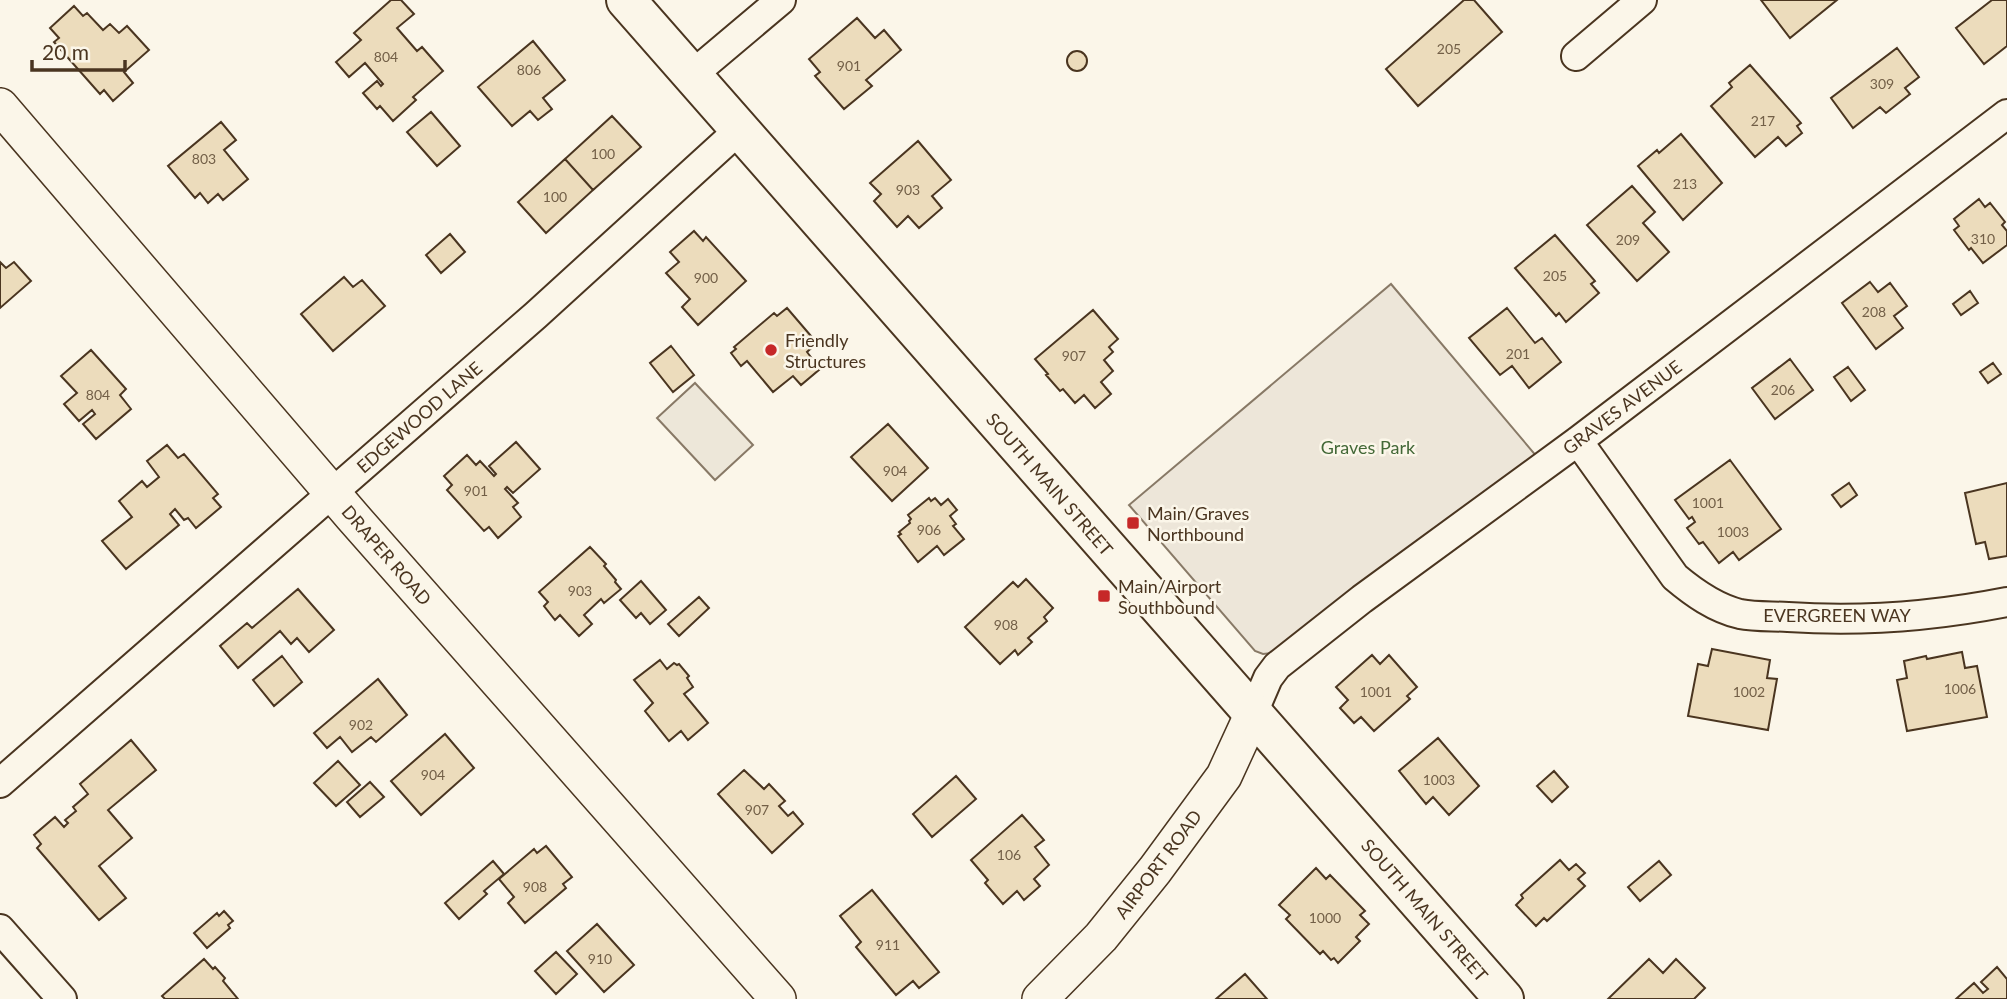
<svg xmlns="http://www.w3.org/2000/svg" width="2007" height="999" font-family="Lato,sans-serif">
<style>
.green{fill:#ede6d9;stroke:#887966;stroke-width:2}
.parking{fill:#ede7d9;stroke:#887966;stroke-width:2}
.building{fill:#ecdcbc;stroke:#4a3520;stroke-width:2}
.lines{fill:none;stroke-linecap:round;stroke-linejoin:round}
.minor-casing{stroke:#4a3520;stroke-width:32}
.tertiary-casing{stroke:#4a3520;stroke-width:38}
.primary-casing{stroke:#4a3520;stroke-width:42}
.minor{stroke:#fbf6e9;stroke-width:28}
.tertiary{stroke:#fbf6e9;stroke-width:35}
.primary{stroke:#fbf6e9;stroke-width:38}
.poi-dot{fill:#c62828;stroke:#fbf6e9;stroke-width:2.5}
.labels{text-anchor:middle;dominant-baseline:central;stroke-width:5;stroke-linejoin:round;paint-order:stroke}
.number-label{font-size:14px;fill:#725f47}
.poi-label{font-size:18px;fill:#4a3520;stroke:#fbf6e9;text-anchor:start}
.street-label{font-size:18px;fill:#4a3520;stroke:#fbf6e9}
.park-label{font-size:18px;fill:#436837;stroke:#fbf6e9}
</style>
<rect width="100%" height="100%" fill="#fbf6e9"/>
<path class="green" d="M1391 284 1538 458 1272 653 1263 654 1255 651 1129 505Z"/>
<path class="parking" d="M695 383 753 445 715 480 657 418Z"/>
<path class="building" d="M391 0H401L414 14 397 28 417 51 422 47 443 71 413 97 416 100 393 121 380 106 377 109 363 93 377 81 381 86 383 84 365 63 349 77 336 62 361 40 354 33Z
M1464 0H1474L1502 32 1418 106 1386 69Z
M1761 0H1837L1790 38Z
M1992 0H2007V46L1984 64 1956 28Z
M74 6 83 16 87 13 103 30 110 24 119 33 127 26 149 50 124 72 133 83 113 101 104 90 100 94 54 42 59 38 50 28Z
M857 18 875 38 884 30 901 50 866 80 872 86 844 109 815 76 820 72 809 59Z
M533 41 565 80 543 98 552 109 538 120 530 111 512 126 478 87Z
M1897 48 1919 77 1905 88 1910 94 1886 113 1880 107 1853 128 1831 98Z
M1067 61a10 10 0 1 1 20 0a10 10 0 1 1-20 0Z
M1750 65 1801 123 1797 126 1802 133 1786 146 1778 137 1755 157 1711 106 1732 87 1729 83Z
M431 112 460 146 437 166 407 132Z
M612 116 641 147 593 190 565 159Z
M221 122 236 140 224 150 248 179 223 200 218 194 208 203 200 193 195 198 168 166Z
M1681 134 1722 183 1683 220 1638 166 1657 150 1659 153Z
M918 141 951 180 932 196 942 208 919 228 908 216 897 227 874 201 881 194 870 183Z
M565 159 593 190 546 233 518 202Z
M1632 186 1655 212 1643 223 1669 252 1637 281 1587 225Z
M1979 199 1985 207 1990 203 2005 222 2002 225 2007 231V245L1983 263 1971 248 1969 250 1954 230 1959 226 1954 219Z
M694 231 703 241 706 237 746 281 698 325 682 307 690 299 666 273 679 262 670 252Z
M450 234 465 252 441 273 426 255Z
M1555 235 1595 281 1591 284 1599 293 1566 322 1559 313 1556 316 1515 268Z
M0 262 6 268 14 262 31 281 0 308Z
M344 277 353 287 362 280 385 306 333 351 301 314Z
M1870 282 1878 292 1890 283 1907 306 1894 316 1903 328 1876 349 1842 303Z
M1970 291 1978 303 1961 315 1953 304Z
M787 308 817 343 807 352 820 369 801 385 793 376 773 392 747 361 741 366 731 353 736 349 734 347 774 313 777 316Z
M1507 308 1535 343 1542 338 1561 362 1529 388 1512 366 1500 375 1469 338Z
M1093 310 1118 339 1109 347 1113 352 1104 360 1113 371 1101 382 1111 394 1095 408 1084 395 1075 403 1063 389 1060 391 1046 375 1048 374 1035 359Z
M671 346 694 375 673 392 650 363Z
M91 350 126 389 120 395 131 409 96 439 83 424 95 414 92 410 79 421 64 404 77 393 61 376Z
M1790 359 1813 390 1775 419 1752 388Z
M1993 363 2001 374 1988 383 1980 372Z
M1848 367 1865 390 1851 401 1834 377Z
M888 424 928 468 892 501 851 457Z
M516 442 540 469 513 493 507 487 505 489 518 503 513 507 521 517 498 538 489 527 484 531 447 490 452 485 444 476 467 455 476 465 480 461 494 476 496 474 489 466Z
M167 445 178 458 184 454 218 494 213 498 221 507 196 528 188 518 184 520 175 509 170 514 179 525 126 569 102 541 132 517 119 501 142 481 147 487 159 477 147 461Z
M1730 460 1781 529 1739 560 1733 552 1719 563 1703 542 1699 544 1687 528 1695 522 1692 517 1689 519 1675 500Z
M1849 483 1857 495 1841 507 1832 495Z
M2007 483V556L1989 559 1985 542 1976 544 1965 493Z
M929 498 931 501 935 498 941 505 948 499 957 510 950 516 956 524 953 526 964 539 944 555 937 546 918 562 898 536 901 534 899 532 910 523 909 521 911 519 908 515Z
M590 547 606 564 604 566 616 580 615 582 621 589 604 603 601 599 584 615 592 624 579 636 560 615 555 620 544 606 548 602 539 592Z
M1026 579 1053 608 1044 617 1047 621 1028 638 1032 642 1018 655 1015 650 1000 664 965 627 1013 582 1018 587Z
M641 581 666 610 650 624 641 613 636 618 620 600Z
M298 589 334 630 309 652 297 638 291 644 280 631 238 668 220 646 247 623 252 628Z
M699 597 709 608 679 636 668 624Z
M1712 649 1770 660 1767 678 1777 679 1768 730 1688 716 1698 664 1708 666Z
M1962 652 1965 668 1977 666 1987 717 1907 731 1897 680 1907 678 1904 661 1926 656 1927 659Z
M1372 655 1380 664 1389 655 1417 687 1407 696 1410 699 1374 731 1361 717 1354 723 1340 708 1348 700 1336 687Z
M282 656 302 682 274 706 253 680Z
M660 660 667 669 674 663 677 665 679 664 689 676 687 678 693 687 684 694 708 723 688 740 681 731 669 741 645 711 653 703 634 680Z
M378 679 407 715 376 742 371 737 352 752 340 737 327 748 314 733Z
M445 734 474 768 421 815 391 781Z
M1438 738 1479 786 1449 815 1433 797 1426 804 1399 771Z
M131 740 156 770 108 810 132 838 99 866 126 898 99 920 37 848 41 844 34 835 55 817 64 827 68 823 65 820 76 811 73 807 88 794 80 784Z
M338 761 360 785 336 806 314 783Z
M744 770 764 789 769 784 785 801 779 806 788 816 793 812 803 824 772 853 718 794Z
M1554 771 1568 787 1552 802 1537 786Z
M956 776 976 799 932 837 913 814Z
M370 782 384 797 360 817 347 802Z
M1022 815 1044 840 1035 847 1049 865 1034 879 1040 886 1024 900 1017 891 1003 904 985 883 988 880 971 860Z
M546 846 572 877 563 884 566 888 525 923 508 903 514 897 499 879 534 849 537 853Z
M1560 860 1569 870 1576 864 1585 873 1578 879 1585 886 1547 921 1544 918 1536 926 1516 905 1523 898 1521 895Z
M493 861 504 874 484 891 487 894 459 919 445 903Z
M1659 861 1671 875 1640 901 1628 887Z
M1316 868 1326 879 1330 875 1365 911 1360 915 1369 924 1356 937 1360 941 1338 963 1334 958 1331 960 1323 951 1320 954 1286 919 1290 915 1279 905Z
M872 890 939 972 919 988 913 981 896 995 856 947 861 942 840 916Z
M224 911 233 921 228 925 230 928 207 948 194 933 217 913 219 916Z
M597 924 634 965 604 992 567 951Z
M556 952 577 974 556 994 535 971Z
M204 959 213 969 215 967 225 978 223 981 238 999H165L162 996Z
M1649 959 1663 973 1676 959 1705 988 1694 999H1608Z
M1997 967 2007 979V999H1956L1974 983 1983 993 1988 989 1981 982Z
M1245 974 1267 999H1216Z"/>
<g class="lines">
<g class="minor-casing">
<path id="minor" d="M1576 56 1642 0
M692 75 781 0
M1578 441 1675 577C1694 593 1715 608 1740 614 1755 617 1772 616 1788 617 1861 622 1936 616 2007 602
M1253 713 1268 678 1277 666 1362 599 1578 441 2007 114
M0 783 536 315 739 130
M0 929 62 999"/>
</g>
<g class="tertiary-casing">
<path id="tertiary" d="M0 106 352 516 778 999
M1040 999 1101 937 1155 870 1224 776 1253 713"/>
</g>
<g class="primary-casing">
<path id="primary" d="M626 0 1504 999"/>
</g>
<use href="#minor" class="minor"/>
<use href="#tertiary" class="tertiary"/>
<use href="#primary" class="primary"/>
</g>
<g class="poi-dot">
<circle cx="771" cy="350" r="7"/>
<rect x="1126" y="516" width="14" height="14" rx="3.5"/>
<rect x="1097" y="589" width="14" height="14" rx="3.5"/>
</g>
<g class="labels">
<g class="number-label">
<text x="1449" y="48">205</text>
<text x="386" y="56">804</text>
<text x="849" y="65">901</text>
<text x="529" y="69">806</text>
<text x="1882" y="83">309</text>
<text x="1763" y="120">217</text>
<text x="603" y="153">100</text>
<text x="204" y="158">803</text>
<text x="1685" y="183">213</text>
<text x="908" y="189">903</text>
<text x="555" y="196">100</text>
<text x="1983" y="238">310</text>
<text x="1628" y="239">209</text>
<text x="1555" y="275">205</text>
<text x="706" y="277">900</text>
<text x="1874" y="311">208</text>
<text x="1518" y="353">201</text>
<text x="1074" y="355">907</text>
<text x="1783" y="389">206</text>
<text x="98" y="394">804</text>
<text x="895" y="470">904</text>
<text x="476" y="490">901</text>
<text x="1708" y="502">1001</text>
<text x="929" y="529">906</text>
<text x="1733" y="531">1003</text>
<text x="580" y="590">903</text>
<text x="1006" y="624">908</text>
<text x="1960" y="688">1006</text>
<text x="1376" y="691">1001</text>
<text x="1749" y="691">1002</text>
<text x="361" y="724">902</text>
<text x="433" y="774">904</text>
<text x="1439" y="779">1003</text>
<text x="757" y="809">907</text>
<text x="1009" y="854">106</text>
<text x="535" y="886">908</text>
<text x="1325" y="917">1000</text>
<text x="888" y="944">911</text>
<text x="600" y="958">910</text>
</g>
<g class="poi-label">
<text x="785" y="340">Friendly<tspan x="785" dy="21">Structures</tspan></text>
<text x="1147" y="513">Main/Graves<tspan x="1147" dy="21">Northbound</tspan></text>
<text x="1118" y="586">Main/Airport<tspan x="1118" dy="21">Southbound</tspan></text>
</g>
<g class="street-label">
<text transform="translate(1622 407) rotate(-37)">GRAVES AVENUE</text>
<text transform="translate(419 417) rotate(-41)">EDGEWOOD LANE</text>
<text transform="translate(1050 484) rotate(49)">SOUTH MAIN STREET</text>
<text transform="translate(387 555) rotate(49)">DRAPER ROAD</text>
<text x="1837" y="615">EVERGREEN WAY</text>
<text transform="translate(1158 864) rotate(-53)">AIRPORT ROAD</text>
<text transform="translate(1425 910) rotate(49)">SOUTH MAIN STREET</text>
</g>
<g class="park-label">
<text x="1368" y="447">Graves Park</text>
</g>
</g>
<path d="M32 60v10h93v-10" fill="none" stroke="#4a3520" stroke-width="3.5"/>
<text x="42" y="60" font-size="21" fill="#4a3520" stroke="#fbf6e9" stroke-width="5" paint-order="stroke">20 m</text>
</svg>
